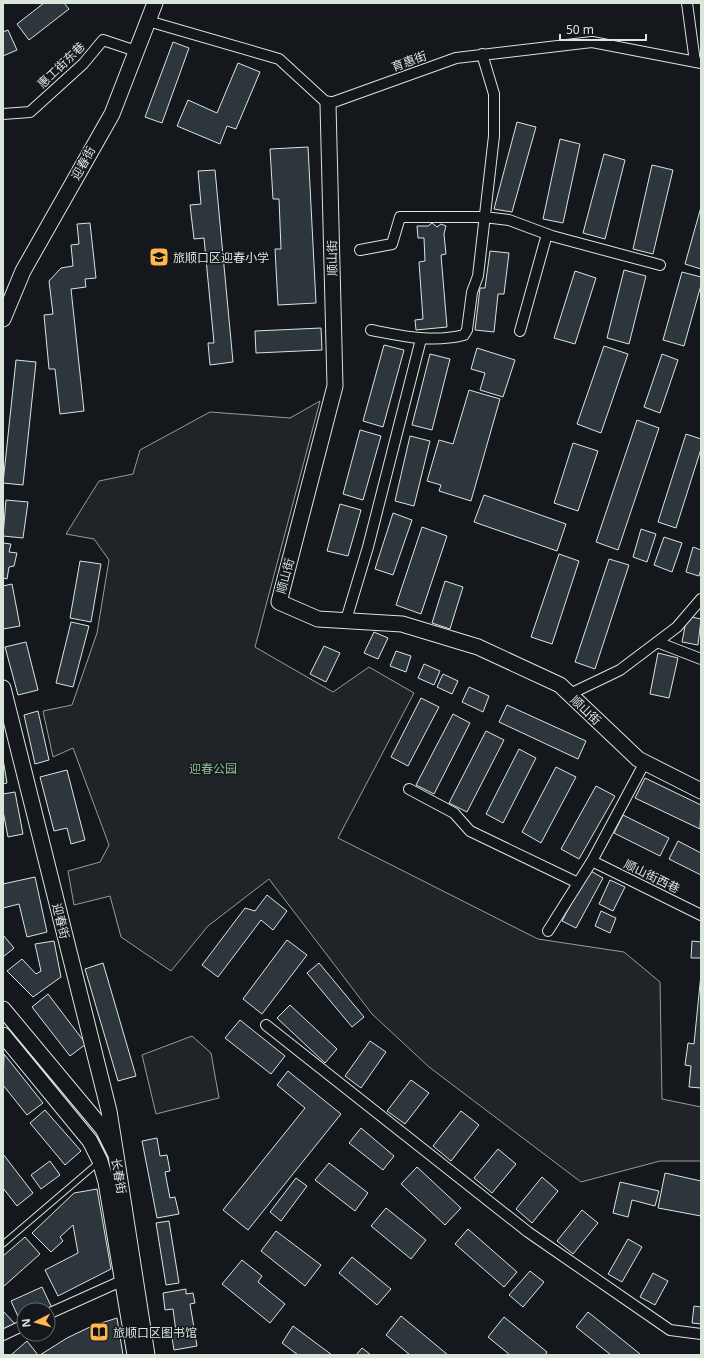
<svg xmlns="http://www.w3.org/2000/svg" width="704" height="1358" font-family="'Noto Sans','Noto Sans SC',sans-serif">
<style>
.green{fill:#202428;stroke:#939e99}
.building{fill:#2c363c;stroke:#d8e6dc}
.lines{fill:none;stroke-linecap:round;stroke-linejoin:round}
.lane-casing{stroke:#d8e6dc;stroke-width:7}
.street-casing{stroke:#d8e6dc;stroke-width:12}
.secondary-casing{stroke:#d8e6dc;stroke-width:17}
.lane{stroke:#14181c;stroke-width:5}
.street{stroke:#14181c;stroke-width:10}
.secondary{stroke:#14181c;stroke-width:15}
.labels{text-anchor:middle;dominant-baseline:central;stroke-width:3;stroke-linejoin:round;paint-order:stroke}
.street-label{font-size:12px;fill:#d8e6dc;stroke:#14181c}
.poi-label{font-size:12px;fill:#d8e6dc;stroke:#14181c;text-anchor:start}
.park-label{font-size:12px;fill:#8ac095;stroke:#14181c}
</style>
<rect width="100%" height="100%" fill="#14181c"/>
<path class="green" d="M320 401 255 647 333 692 369 667 414 693 338 838 538 939 624 952 660 982 662 1099 701 1107V1161H660L581 1182 429 1067 372 1014 269 879 208 926 171 971 121 937 110 896 74 905 68 871 100 862 109 845 73 748 53 757 43 711 72 705 97 633 109 560 94 539 66 534 99 481 133 474 140 450 210 412 290 418Z
M192 1036 211 1053 219 1098 156 1114 142 1055Z"/>
<path class="building" d="M44 3H64L69 9 29 40 17 24Z
M8 30 17 50 3 56V32Z
M173 42 189 48 162 123 145 117Z
M238 63 260 72 236 129 227 126 220 144 177 126 188 100 217 113Z
M517 122 536 127 512 212 494 209Z
M560 139 580 144 563 223 543 219Z
M308 147 316 303 278 305 275 249H281L279 199H273L270 149Z
M604 154 625 160 605 239 583 233Z
M652 165 673 170 653 254 633 249Z
M215 170 233 362 210 365 208 343H214L204 238 194 239 190 205 201 204 198 171Z
M701 207V269L685 264Z
M90 223 96 278 85 279 86 287 71 289 84 411 60 414 55 369H49L44 315 53 314 49 281 61 268 73 266 71 245 79 244 77 224Z
M432 223 437 227 441 224 446 226 444 234 446 254 441 255 447 327 416 330 415 320 423 319 419 262 425 261 424 238H418L417 226H428Z
M490 251 509 253 504 294H498L494 332 475 330 480 288H485Z
M624 270 646 276 629 344 607 338Z
M575 271 596 278 575 344 554 338Z
M682 272 701 277V285L684 346 663 340Z
M321 328 322 350 256 353 255 331Z
M384 345 404 350 383 427 363 421Z
M604 346 628 354 601 433 577 424Z
M477 348 515 360 503 397 480 390 485 373 471 369Z
M430 354 450 359 432 430 412 425Z
M662 354 678 360 660 413 644 407Z
M16 360 36 362 23 485 3 483Z
M469 390 500 399 471 501 439 491 441 485 427 481 439 440 453 444Z
M637 420 659 428 618 550 596 542Z
M360 430 381 436 363 500 343 494Z
M686 434 701 439V449L676 528 658 522Z
M410 436 430 441 414 506 395 501Z
M573 443 598 451 578 511 554 503Z
M484 495 566 524 557 551 474 522Z
M6 500 28 502 23 538 3 536Z
M340 504 361 510 348 556 327 551Z
M393 513 412 520 393 575 375 569Z
M422 527 447 536 421 614 396 605Z
M641 529 656 534 647 562 633 557Z
M664 537 682 543 672 572 654 565Z
M3 543 11 544 9 552 17 553 14 566 9 567 7 579 3 578Z
M693 547 701 550V569L699 576 686 572Z
M559 554 579 561 552 644 531 637Z
M609 559 629 565 595 669 575 662Z
M80 561 101 564 91 622 70 618Z
M445 581 463 587 450 629 432 623Z
M12 584 20 626 3 629V586Z
M687 616 701 619 698 645 682 642Z
M71 622 89 626 73 687 56 683Z
M374 632 388 638 378 659 364 653Z
M26 642 38 690 18 695 5 647Z
M324 646 340 653 326 682 310 674Z
M396 651 411 656 406 672 390 666Z
M658 653 678 658 669 698 650 694Z
M424 664 440 671 434 685 418 678Z
M443 674 458 681 452 694 437 687Z
M469 687 489 696 483 712 462 702Z
M421 698 439 707 408 766 391 757Z
M507 705 586 741 578 759 499 722Z
M38 711 49 760 35 764 24 715Z
M453 714 470 723 434 794 416 785Z
M486 731 504 740 467 812 449 803Z
M519 749 536 758 503 823 486 814Z
M3 759 7 783 3 784Z
M556 767 576 777 541 843 522 832Z
M67 770 85 840 71 844 67 828 54 831 40 777Z
M645 778 701 805 700 829 635 798Z
M596 786 615 796 579 859 561 849Z
M15 792 23 834 8 837 3 811V794Z
M623 815 669 838 660 856 614 833Z
M678 841 701 853V875L669 859Z
M589 870 603 878 576 928 562 921Z
M35 877 47 932 27 937 19 904 3 908V884Z
M610 880 625 887 613 911 599 904Z
M267 895 287 911 273 930 261 920 218 977 202 965 245 908 255 911Z
M601 911 616 918 610 933 595 926Z
M3 935 14 948 3 957Z
M287 940 307 955 262 1014 243 999Z
M54 941 61 977 33 997 7 971 22 959 36 974 41 971 35 944Z
M692 941 701 942V958H691Z
M103 963 136 1076 118 1081 85 969Z
M319 963 364 1017 352 1027 307 973Z
M701 974V1088L689 1087 691 1066 685 1065 688 1043 694 1044Z
M48 994 86 1044 70 1056 32 1007Z
M290 1005 337 1049 325 1063 277 1018Z
M240 1020 285 1056 271 1074 225 1038Z
M370 1041 386 1052 361 1088 345 1076Z
M4 1054 43 1103 27 1115 3 1085Z
M288 1071 341 1114 248 1230 223 1210 305 1108 277 1085Z
M411 1080 429 1093 405 1124 387 1111Z
M45 1110 81 1151 65 1165 30 1123Z
M461 1111 479 1125 451 1161 433 1146Z
M361 1128 394 1156 383 1170 349 1143Z
M157 1138 160 1156 167 1155 170 1171 165 1172 170 1198 175 1197 179 1214 157 1218 142 1141Z
M498 1149 516 1164 492 1193 474 1178Z
M3 1154 33 1193 17 1206 3 1188Z
M50 1161 60 1175 41 1189 31 1175Z
M329 1163 368 1193 355 1211 315 1180Z
M417 1167 461 1208 445 1225 401 1184Z
M665 1173 701 1181V1216L658 1208Z
M542 1177 558 1191 532 1223 516 1209Z
M296 1178 307 1186 281 1221 270 1212Z
M620 1182 659 1191 655 1206 632 1200 628 1217 613 1213Z
M97 1189 111 1269 58 1296 45 1270 78 1253 73 1225 60 1237 63 1241 51 1252 32 1233 74 1193Z
M386 1208 426 1240 411 1259 371 1226Z
M582 1210 598 1223 573 1254 557 1241Z
M169 1221 179 1283 166 1285 156 1223Z
M468 1229 517 1272 504 1287 455 1244Z
M276 1231 321 1265 305 1286 261 1251Z
M25 1237 40 1254 3 1287V1256Z
M628 1239 642 1247 622 1282 608 1274Z
M352 1257 391 1289 377 1305 339 1273Z
M242 1260 262 1276 258 1282 285 1304 270 1323 222 1284Z
M530 1271 544 1282 523 1307 509 1295Z
M653 1273 668 1281 655 1305 640 1297Z
M42 1287 52 1308 48 1310H24V1321L21 1323 11 1301Z
M186 1289V1294L193 1293 195 1303 190 1304 197 1346 174 1350 171 1332H176L173 1309 165 1310 163 1293Z
M694 1306 701 1307V1324L692 1323Z
M3 1311 15 1324 3 1330Z
M588 1312 640 1354V1355H611L576 1327Z
M401 1316 448 1355H410L386 1335Z
M504 1317 547 1352 545 1355H510L488 1337Z
M117 1318 123 1355H40L67 1338 92 1326Z
M293 1326 332 1355H298L282 1343Z
M27 1341 38 1355H11Z
M362 1348 371 1355H356Z"/>
<g class="lines">
<g class="lane-casing">
<path id="lane" d="M3 1244 99 1162"/>
</g>
<g class="street-casing">
<path id="street" d="M687 3 695 62
M148 21 279 59 328 104 456 58 592 42 701 63
M3 114 30 112 83 64 103 40 136 51
M360 250 392 244 400 217H484L509 220 552 236 660 265
M371 330C402 336 432 343 464 335L467 330 472 292 478 276 494 136V94L482 54
M520 331 547 234
M346 620 368 547 421 339
M657 642 701 659
M570 694 620 670 677 627 701 599
M409 789 454 813 470 831 578 883
M592 861 701 915
M548 931 592 861 645 762
M266 1025 528 1232 670 1330 701 1334
M48 1314 128 1278
M3 1335 24 1325"/>
</g>
<g class="secondary-casing">
<path id="secondary" d="M328 104 335 386 279 602 318 619 402 624 478 647 560 685 638 759 701 791
M3 319 23 271 112 114 155 3
M3 688 109 1111 116 1155
M3 1009 103 1129 116 1155 147 1355
M3 1035 90 1141 100 1161 106 1182 135 1355"/>
</g>
<use href="#lane" class="lane"/>
<use href="#street" class="street"/>
<use href="#secondary" class="secondary"/>
</g>
<defs>
<g id="school-square" transform="scale(1)"><rect x="-9" y="-9" width="18" height="18" rx="4" fill="#ffb74d" stroke="#14181c"/><path d="M0-5L7-2L0 1L-7-2ZM-4 1L0 2.5L4 1V4Q0 6-4 4Z" fill="#111"/></g>
<g id="library-square" transform="scale(1)"><rect x="-9" y="-9" width="18" height="18" rx="4" fill="#ffb74d" stroke="#14181c"/><path d="M-6-4Q-3-5.5-.7-3.5V5Q-3 3-6 4ZM6-4Q3-5.5 .7-3.5V5Q3 3 6 4Z" fill="#111"/></g>
</defs>
<g fill-rule="evenodd">
<use href="#school-square" x="159" y="257"/>
<use href="#library-square" x="99" y="1332"/>
</g>
<g class="labels">
<g class="street-label">
<text transform="translate(409 61) rotate(-20)">育惠街</text>
<text transform="translate(61 65) rotate(-44)">惠工街东巷</text>
<text transform="translate(83 163) rotate(-61)">迎春街</text>
<text transform="translate(332 258) rotate(-91)">顺山街</text>
<text transform="translate(285 576) rotate(-75)">顺山街</text>
<text transform="translate(586 710) rotate(43)">顺山街</text>
<text transform="translate(652 876) rotate(26)">顺山街西巷</text>
<text transform="translate(61 921) rotate(76)">迎春街</text>
<text transform="translate(119 1176) rotate(80)">长春街</text>
</g>
<g class="poi-label">
<text x="173" y="257">旅顺口区迎春小学</text>
<text x="113" y="1332">旅顺口区图书馆</text>
</g>
<g class="park-label">
<text x="213" y="768">迎春公园</text>
</g>
</g>
<rect width="704" height="1358" fill="none" stroke="#d8e6dc" stroke-width="8"/>
<g transform="translate(36 1322) rotate(264)"><circle r="19" fill="#14181c" stroke="#626a69"/>
<path d="M0-3L7 15L0 10L-7 15Z" fill="#ffb74d"/>
<text y="-6" font-size="11" font-weight="bold" text-anchor="middle" fill="#d8e6dc">N</text>
</g>
<path d="M560 34v6h86v-6" fill="none" stroke="#d8e6dc" stroke-width="2"/>
<text x="566" y="34" font-size="12" fill="#d8e6dc" stroke="#14181c" stroke-width="3" paint-order="stroke">50 m</text>
</svg>
